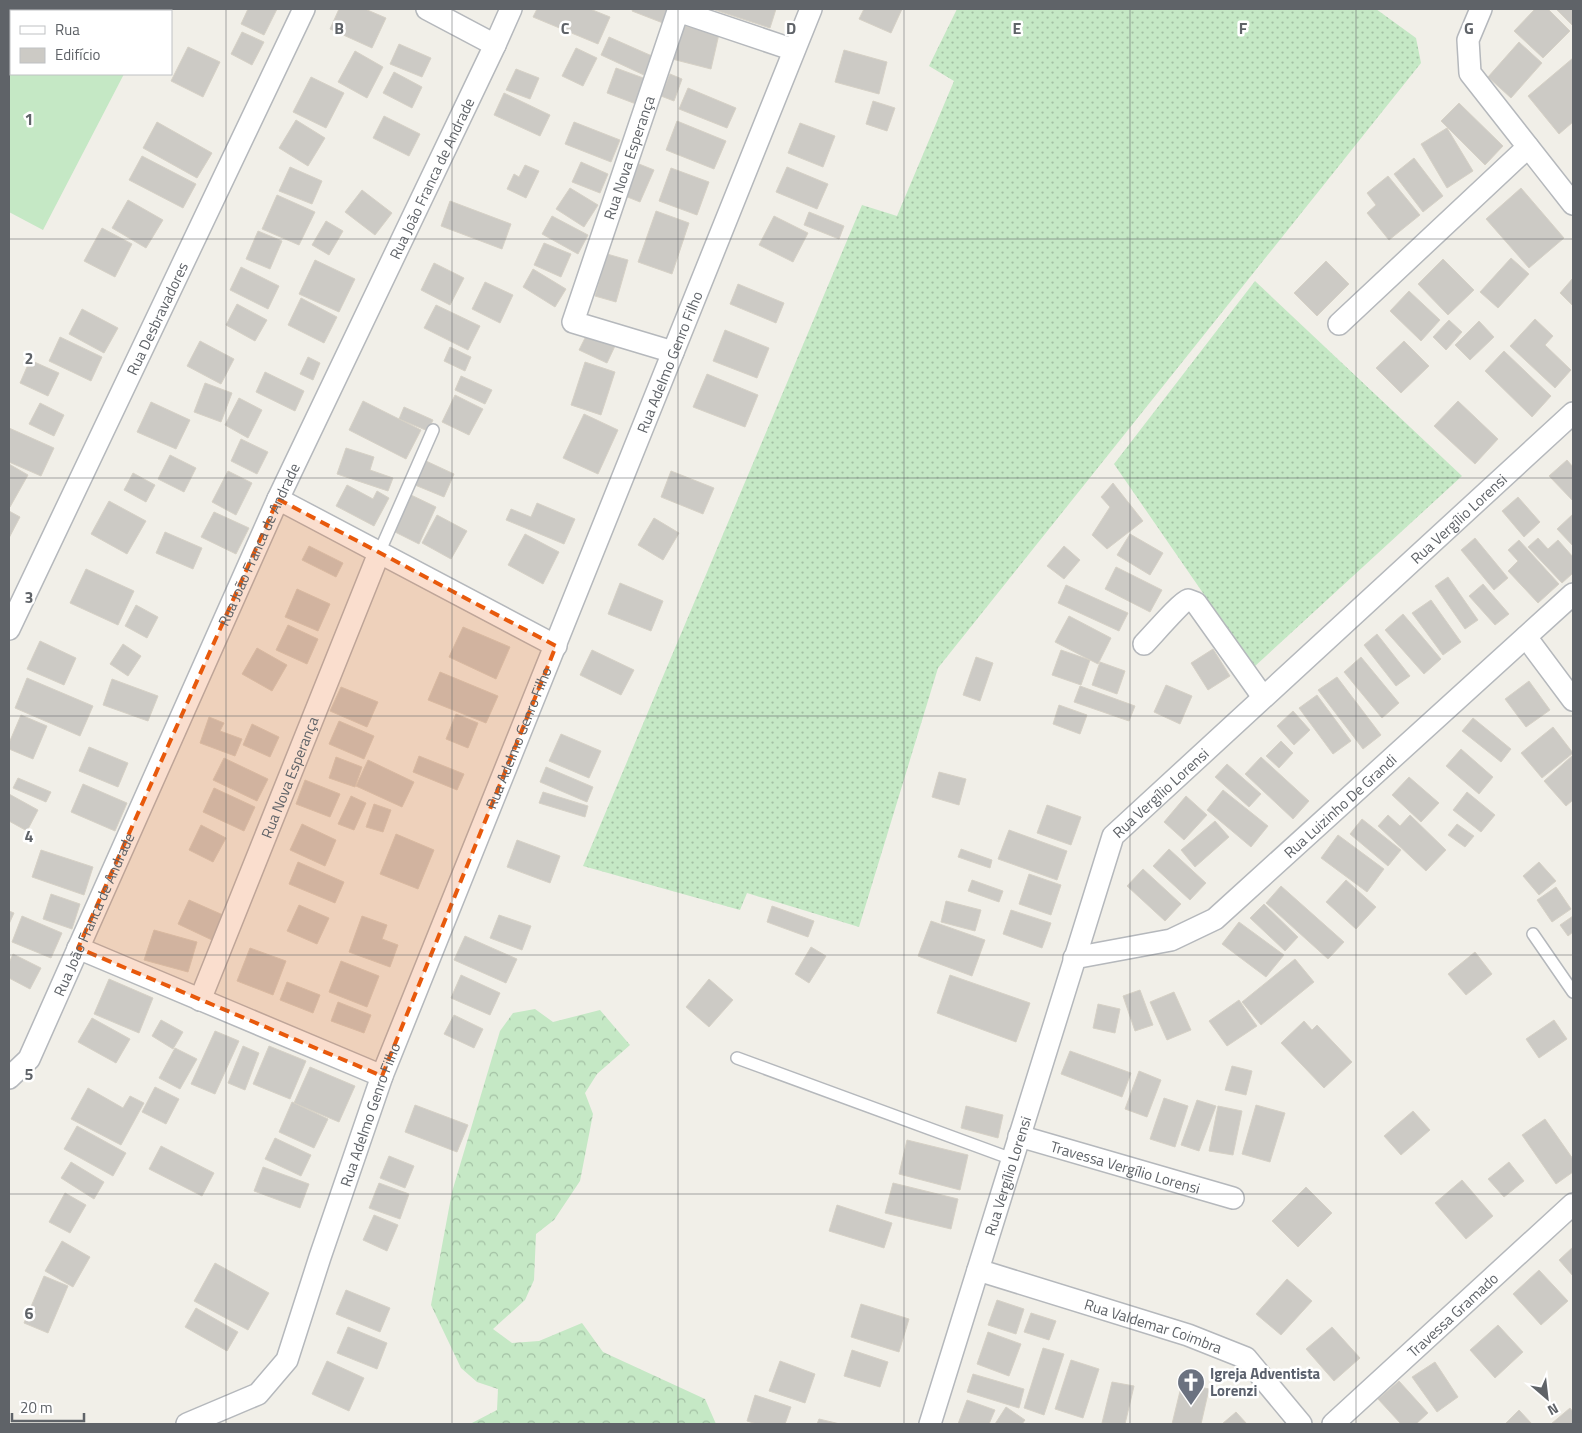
<svg xmlns="http://www.w3.org/2000/svg" width="1582" height="1433" font-family="'Titillium Web',sans-serif">
<style>
.grass{fill:url(#grass-dots)}
.forest{fill:url(#forest-crowns)}
.pitch{fill:#c5e8c5}
.building{fill:#cccac5;stroke:#d6d1c6}
.lines{fill:none;stroke-linecap:round;stroke-linejoin:round}
.service-casing{stroke:#b5b8bc;stroke-width:14}
.minor-casing{stroke:#b5b8bc;stroke-width:24}
.service{stroke:#fff;stroke-width:11}
.minor{stroke:#fff;stroke-width:21}
.marked{fill:#e8590c;fill-opacity:0.2;stroke:#e8590c;stroke-width:4;stroke-dasharray:10 6;stroke-linejoin:round}
.grid{fill:none;stroke:#5f6368;stroke-width:1;stroke-opacity:0.55}
.labels{text-anchor:middle;dominant-baseline:central;stroke-width:5;stroke-linejoin:round;paint-order:stroke}
.street-label{font-size:15px;fill:#5f6368;stroke:#fff}
.worship-label{font-size:15px;font-weight:bold;fill:#5b616d;stroke:#fff;text-anchor:start}
.grid-label{font-size:16px;text-anchor:middle;font-weight:bold;fill:#5f6368;stroke:#fff;stroke-width:5;stroke-linejoin:round;paint-order:stroke}
</style>
<defs>
<pattern id="grass-dots" width="8" height="8" patternUnits="userSpaceOnUse" patternTransform="scale(1.25)"><rect width="8" height="8" fill="#c5e8c5"/><path d="M2 2h.1M6 6h.1" fill="none" stroke="#a3c0a4" stroke-width="1.8" stroke-linecap="round"/></pattern>
<pattern id="forest-crowns" width="20" height="18" patternUnits="userSpaceOnUse" patternTransform="scale(1.25)"><rect width="20" height="18" fill="#c5e8c5"/><path d="M2 6a3 3 0 1 1 6 0M12 15a3 3 0 1 1 6 0" fill="none" stroke="#a3c0a4"/></pattern>
</defs>
<rect width="100%" height="100%" fill="#f1efe8"/>
<path class="grass" d="M957 9H1376L1416 38 1421 63 938 668 859 927 747 893 740 910 583 866 862 205 897 216 954 81 929 66Z
M1255 281 1462 476 1254 667 1114 464Z"/>
<path class="forest" d="M535 1009 553 1022 600 1010 630 1045 597 1074 585 1093 593 1114 580 1181 554 1220 536 1234 534 1280 525 1300 493 1329 512 1343 539 1341 582 1323 603 1352 705 1399 716 1424H470L497 1410 498 1389 477 1382 461 1368 431 1305 452 1192 500 1031 513 1013Z"/>
<path class="pitch" d="M9 9H128L133 11H11V74H124L43 230 9 212Z"/>
<path class="building" d="M248 9H277L264 35 241 24Z
M339 9H365L386 18 372 48 330 29Z
M537 9H590L610 17 598 44 533 17Z
M633 9H668L663 23 632 11Z
M716 9H776L770 28 715 10Z
M864 9H902L891 33 859 19Z
M1535 9H1548L1570 31 1543 58 1514 31Z
M1556 9H1573V26Z
M680 25 719 34 711 69 672 59Z
M242 32 264 42 252 65 231 54Z
M609 37 652 56 644 75 601 55Z
M1519 42 1542 63 1511 98 1488 77Z
M399 44 431 58 422 77 390 64Z
M188 47 220 62 203 97 171 81Z
M576 48 597 58 583 86 562 76Z
M844 50 887 62 879 94 835 82Z
M355 51 383 67 367 98 338 82Z
M1573 58V122L1559 134 1528 96Z
M616 68 646 79 636 104 607 93Z
M516 69 539 78 530 99 506 90Z
M394 72 422 87 412 108 383 93Z
M670 74 682 79 674 101 661 96Z
M311 77 344 93 326 128 293 112Z
M688 88 736 108 727 128 679 109Z
M504 93 550 115 540 136 494 115Z
M873 101 895 108 887 131 866 124Z
M1459 103 1503 146 1485 165 1441 121Z
M384 116 420 134 409 156 373 138Z
M296 120 325 138 308 166 279 148Z
M677 121 726 141 714 169 666 150Z
M157 122 212 153 197 178 143 148Z
M574 122 620 140 611 162 565 144Z
M800 123 835 136 823 167 788 153Z
M1447 128 1473 171 1447 188 1421 144Z
M142 156 196 184 183 208 129 180Z
M1414 158 1443 196 1423 212 1394 174Z
M581 162 608 174 600 193 572 182Z
M639 164 654 170 640 202 625 196Z
M525 165 539 171 526 198 507 189 514 174 519 177Z
M290 167 322 181 312 204 279 191Z
M787 167 828 184 817 209 776 192Z
M671 168 709 182 697 215 659 201Z
M1388 176 1420 215 1389 240 1367 213 1376 205 1367 193Z
M570 188 598 205 584 227 556 209Z
M1521 188 1564 238 1529 268 1486 219Z
M362 190 392 213 375 235 345 212Z
M277 195 315 212 299 245 262 229Z
M128 200 163 220 146 248 112 228Z
M450 201 511 224 502 249 441 226Z
M656 211 689 223 672 274 638 262Z
M809 212 844 226 839 239 804 225Z
M552 216 588 235 578 254 542 234Z
M774 216 808 233 793 262 759 245Z
M326 221 343 231 329 255 312 245Z
M102 228 132 244 115 277 84 261Z
M258 231 282 241 270 269 246 259Z
M544 243 571 254 561 277 534 265Z
M607 254 628 260 616 302 595 296Z
M1511 258 1529 274 1498 308 1480 292Z
M1443 259 1474 290 1448 315 1418 284Z
M315 260 355 279 339 312 299 294Z
M1326 261 1349 284 1317 316 1294 293Z
M434 263 464 278 450 305 421 290Z
M241 267 279 286 268 309 230 290Z
M533 269 566 289 555 307 523 287Z
M1573 278V306L1560 293Z
M485 282 513 295 500 323 472 309Z
M738 284 784 303 776 323 730 304Z
M1409 291 1440 320 1421 341 1390 311Z
M301 298 337 317 324 343 288 325Z
M237 304 267 320 255 341 226 325Z
M436 305 480 326 468 350 424 328Z
M82 309 118 328 104 353 69 334Z
M1535 319 1553 336 1545 345 1571 370 1555 388 1510 346Z
M1449 320 1462 332 1446 350 1433 337Z
M1479 321 1494 337 1470 360 1455 345Z
M725 330 769 348 757 378 713 361Z
M587 334 615 346 607 363 579 350Z
M60 337 102 357 91 381 49 361Z
M200 341 234 359 221 384 187 366Z
M1404 341 1429 366 1401 393 1376 368Z
M450 347 471 357 465 371 444 361Z
M1504 351 1551 396 1532 417 1485 371Z
M308 357 320 363 313 380 300 374Z
M30 360 59 373 48 396 20 383Z
M585 362 615 372 601 415 571 405Z
M265 372 304 391 295 411 256 392Z
M707 374 758 395 745 427 693 407Z
M461 376 492 390 485 404 455 390Z
M205 383 232 393 221 422 194 412Z
M455 395 483 409 469 435 442 422Z
M239 398 262 410 248 438 225 425Z
M363 401 421 430 406 459 349 430Z
M1458 401 1498 439 1475 464 1434 426Z
M151 402 190 420 176 449 137 432Z
M40 403 64 415 54 436 29 424Z
M404 407 433 420 428 431 399 419Z
M584 414 618 430 598 474 563 458Z
M9 428 54 448 41 476 9 462Z
M241 439 268 452 257 474 231 461Z
M346 448 374 457 370 470 393 478 388 491 337 474Z
M170 455 196 468 184 492 158 479Z
M1567 460 1573 467V501L1549 476Z
M426 461 454 474 444 497 415 485Z
M9 464 28 475 10 507 9 506Z
M228 471 252 483 236 515 212 502Z
M671 471 714 488 703 514 661 497Z
M133 473 155 485 146 502 124 490Z
M1113 483 1143 521 1107 549 1092 535 1110 507 1101 497Z
M347 485 373 499 377 491 389 498 374 526 336 506Z
M411 495 436 507 419 544 393 531Z
M1518 497 1540 522 1524 537 1502 511Z
M109 501 146 521 127 554 91 534Z
M537 503 575 519 564 544 506 520 511 509 531 517Z
M9 511 20 517 9 538Z
M214 512 249 528 236 554 201 537Z
M1573 514V546L1557 529Z
M437 515 467 531 451 559 422 543Z
M654 518 679 533 663 560 638 545Z
M165 532 202 548 193 569 156 553Z
M525 534 559 552 543 584 508 565Z
M1130 534 1163 553 1150 575 1117 555Z
M1475 538 1508 578 1494 590 1461 550Z
M1538 538 1548 549 1558 540 1573 557V573L1562 583 1528 547Z
M1519 540 1559 584 1538 603 1508 571 1518 561 1508 550Z
M309 546 343 563 336 577 302 560Z
M1064 546 1080 560 1064 579 1047 566Z
M1116 567 1162 590 1150 612 1105 589Z
M86 569 134 591 118 625 70 603Z
M1448 577 1478 620 1465 629 1435 586Z
M620 583 663 601 651 631 608 614Z
M1483 584 1509 614 1495 625 1469 596Z
M1066 585 1128 613 1119 631 1058 603Z
M297 589 330 604 318 631 285 617Z
M1431 600 1461 642 1443 655 1412 613Z
M136 605 158 617 147 638 125 626Z
M1403 614 1441 659 1424 674 1385 630Z
M1069 616 1111 638 1098 664 1055 642Z
M288 625 318 639 307 664 276 650Z
M463 627 510 647 496 679 449 657Z
M1377 634 1410 676 1396 686 1364 645Z
M40 641 76 658 64 685 27 669Z
M123 644 141 656 128 676 110 664Z
M257 648 287 665 272 691 242 674Z
M1213 649 1230 676 1208 690 1191 663Z
M592 650 634 670 621 695 580 675Z
M1061 650 1090 660 1081 685 1052 675Z
M976 657 993 663 980 701 963 695Z
M1361 657 1399 703 1382 718 1344 672Z
M1100 662 1125 671 1117 694 1092 685Z
M440 672 498 696 486 723 428 700Z
M1337 677 1381 735 1363 749 1318 690Z
M27 678 93 706 80 736 15 708Z
M112 679 158 696 148 721 103 705Z
M1529 681 1550 710 1526 727 1505 699Z
M1166 685 1192 696 1180 724 1154 712Z
M1080 686 1135 706 1129 721 1074 702Z
M341 687 378 702 367 727 330 711Z
M1317 695 1351 741 1333 754 1299 708Z
M1059 705 1087 715 1080 734 1053 724Z
M1293 711 1310 730 1294 745 1277 726Z
M456 714 478 723 468 748 446 739Z
M21 715 47 726 33 759 9 749V743Z
M209 717 224 723 220 731 242 739 235 756 200 743Z
M1473 718 1511 749 1501 762 1462 731Z
M339 721 374 736 364 759 329 744Z
M252 724 279 737 270 757 243 745Z
M1553 727 1573 753 1542 778 1521 753Z
M561 734 601 751 589 778 549 761Z
M1281 741 1293 753 1279 768 1266 756Z
M89 747 128 763 118 787 79 771Z
M1461 749 1493 777 1479 794 1446 766Z
M1573 755V800L1566 806 1544 781Z
M419 756 464 774 457 790 413 772Z
M336 757 362 767 355 787 329 778Z
M1261 757 1309 801 1293 819 1245 774Z
M224 758 268 779 257 801 213 780Z
M368 760 414 782 402 807 356 786Z
M1227 764 1261 794 1249 807 1215 777Z
M546 767 593 787 587 802 540 782Z
M939 772 966 779 959 805 932 797Z
M1409 777 1439 803 1421 822 1392 795Z
M18 778 51 792 46 802 13 788Z
M305 780 340 794 330 817 296 804Z
M83 784 127 803 115 831 71 812Z
M214 788 255 807 244 831 203 812Z
M1223 790 1268 826 1251 847 1207 810Z
M543 792 588 806 585 817 539 803Z
M1467 792 1495 815 1481 832 1453 810Z
M9 794 38 810 27 831 9 821Z
M351 796 366 803 354 830 338 824Z
M1186 796 1207 815 1184 840 1164 822Z
M374 804 391 810 383 832 366 827Z
M1047 805 1081 817 1071 845 1037 833Z
M1388 815 1400 826 1410 815 1446 850 1426 871 1378 826Z
M1362 819 1401 850 1388 866 1350 834Z
M1215 821 1229 837 1195 867 1181 850Z
M302 824 336 840 325 866 290 850Z
M1457 824 1474 836 1465 847 1448 835Z
M201 825 226 838 213 862 189 850Z
M1009 830 1067 851 1057 880 998 859Z
M396 834 434 850 418 889 380 874Z
M1338 835 1384 869 1367 892 1321 858Z
M517 840 560 856 550 883 507 867Z
M961 849 992 860 990 868 958 857Z
M1169 849 1206 883 1190 900 1153 866Z
M41 850 93 867 84 895 32 877Z
M298 862 344 882 335 903 289 884Z
M1539 862 1556 881 1539 895 1523 876Z
M1143 869 1181 904 1165 921 1127 886Z
M1029 874 1061 885 1051 915 1019 904Z
M972 880 1003 891 999 902 968 891Z
M1346 880 1376 907 1356 929 1326 902Z
M1281 886 1344 942 1328 959 1266 903Z
M1556 887 1571 909 1552 922 1537 900Z
M51 894 80 904 72 929 43 919Z
M189 900 223 915 212 940 178 924Z
M946 901 981 910 975 931 941 922Z
M1264 904 1298 937 1285 951 1250 918Z
M299 905 329 918 317 944 287 931Z
M772 906 814 921 808 937 767 922Z
M1011 910 1051 923 1042 948 1003 934Z
M9 911 14 913 9 924Z
M499 915 531 926 522 950 490 938Z
M22 916 62 933 51 958 12 942Z
M362 916 387 925 382 939 398 945 390 967 349 952Z
M1573 916V932L1568 936 1560 925Z
M931 921 985 940 972 976 918 956Z
M1239 922 1284 955 1266 977 1222 944Z
M154 930 197 942 188 972 144 960Z
M465 936 517 959 506 983 454 960Z
M811 947 826 956 809 983 795 974Z
M250 948 286 961 273 995 237 981Z
M1475 952 1492 974 1466 995 1448 974Z
M13 954 41 968 30 989 9 978V963Z
M1295 959 1314 982 1261 1025 1242 1002Z
M341 961 379 976 367 1007 329 992Z
M461 975 500 993 490 1015 451 998Z
M950 975 1030 1003 1016 1042 937 1013Z
M109 979 153 998 139 1033 94 1014Z
M709 979 733 1000 709 1027 686 1007Z
M287 982 320 995 313 1013 280 1000Z
M1140 990 1153 1025 1135 1031 1123 996Z
M1174 992 1191 1030 1167 1040 1150 1002Z
M1239 1000 1257 1026 1227 1046 1209 1021Z
M338 1002 371 1015 364 1033 331 1021Z
M1098 1004 1120 1009 1115 1033 1093 1028Z
M454 1015 483 1029 474 1048 444 1034Z
M92 1018 130 1039 116 1063 78 1042Z
M161 1020 183 1032 173 1049 152 1036Z
M1554 1020 1567 1039 1539 1058 1526 1039Z
M1304 1021 1312 1030 1317 1025 1352 1062 1324 1088 1281 1043Z
M215 1031 239 1041 215 1094 191 1084Z
M243 1046 259 1053 245 1090 228 1083Z
M269 1046 306 1061 290 1099 253 1084Z
M175 1048 197 1059 180 1089 159 1078Z
M1070 1051 1131 1073 1122 1097 1061 1074Z
M1232 1066 1252 1071 1246 1095 1225 1090Z
M310 1067 355 1086 339 1122 294 1103Z
M1139 1071 1161 1080 1147 1117 1125 1109Z
M155 1087 179 1099 166 1124 142 1112Z
M88 1088 123 1108 130 1096 144 1103 121 1145 71 1119Z
M1164 1098 1188 1106 1175 1147 1150 1139Z
M1197 1100 1216 1106 1199 1151 1181 1145Z
M292 1102 328 1119 314 1148 279 1132Z
M415 1105 468 1125 457 1152 405 1132Z
M1256 1105 1285 1113 1270 1162 1242 1154Z
M966 1106 1003 1115 998 1138 961 1128Z
M1218 1106 1242 1111 1233 1155 1209 1151Z
M1413 1111 1430 1130 1401 1155 1384 1136Z
M1545 1119 1573 1159V1172L1556 1184 1522 1135Z
M77 1126 126 1153 113 1176 64 1149Z
M275 1138 311 1155 301 1176 265 1159Z
M907 1140 968 1155 960 1190 899 1174Z
M161 1146 214 1173 202 1196 149 1169Z
M389 1156 414 1166 405 1188 380 1178Z
M71 1162 104 1182 94 1199 61 1178Z
M1509 1162 1524 1181 1504 1197 1488 1179Z
M263 1167 309 1184 300 1208 254 1191Z
M1462 1180 1493 1216 1466 1239 1435 1203Z
M379 1183 409 1194 400 1219 369 1208Z
M893 1183 958 1199 951 1229 885 1213Z
M1306 1187 1332 1213 1298 1247 1272 1221Z
M65 1193 86 1205 70 1233 49 1222Z
M837 1205 892 1223 884 1248 829 1231Z
M374 1215 398 1225 387 1251 363 1240Z
M62 1241 90 1257 73 1287 45 1271Z
M1573 1247V1276L1559 1260Z
M215 1263 269 1293 248 1330 194 1301Z
M1539 1270 1568 1301 1541 1325 1513 1294Z
M44 1276 68 1286 48 1333 24 1323Z
M1287 1279 1312 1301 1281 1335 1256 1314Z
M346 1290 390 1308 380 1332 336 1314Z
M997 1300 1024 1309 1016 1334 988 1325Z
M861 1304 909 1319 899 1352 851 1337Z
M196 1308 238 1332 227 1351 185 1327Z
M1031 1313 1056 1321 1049 1340 1024 1332Z
M1498 1325 1523 1352 1495 1378 1470 1350Z
M348 1327 387 1343 377 1369 337 1353Z
M1332 1327 1360 1358 1334 1381 1306 1349Z
M988 1332 1021 1344 1009 1376 977 1364Z
M1043 1348 1064 1354 1044 1415 1024 1408Z
M852 1350 888 1362 880 1387 844 1376Z
M1071 1360 1099 1369 1083 1418 1055 1409Z
M327 1361 364 1378 349 1411 312 1394Z
M780 1361 815 1374 805 1403 769 1391Z
M1435 1362 1458 1397 1437 1412 1412 1377Z
M973 1374 1024 1389 1019 1408 967 1392Z
M1399 1381 1428 1413 1416 1424H1401L1378 1399Z
M1112 1382 1134 1386 1125 1424 1102 1423Z
M1182 1383 1209 1389 1201 1424H1172Z
M755 1395 791 1407 785 1424H757L747 1421Z
M967 1400 995 1410 989 1424H958Z
M1006 1407 1025 1420 1022 1424H995Z
M1570 1408 1573 1412V1424H1551Z
M1519 1410 1532 1424H1505Z
M1236 1412 1247 1424H1222Z
M819 1419 840 1424H817Z"/>
<g class="lines">
<g class="service-casing">
<path id="service" d="M379 553 433 430
M1533 934 1573 992
M737 1058 1012 1159"/>
</g>
<g class="minor-casing">
<g id="minor">
<path d="M427 9 495 45"/>
<path d="M1481 9 1468 40 1470 73 1573 204"/>
<path d="M1339 324 1528 147"/>
<path id="s1" d="M673 352 573 322 678 11 794 50"/>
<path d="M278 499 556 646"/>
<path id="s2" d="M9 629 304 9"/>
<path d="M1526 637 1573 700"/>
<path d="M1144 644C1152 636 1181 602 1188 600L1196 603 1263 697"/>
<path d="M78 948 382 1076"/>
<path id="s3" d="M1074 958 1171 940 1215 919 1573 594"/>
<path id="s4" d="M200 1000 379 553"/>
<path id="s5" d="M9 1078 29 1059 278 499 495 45 511 9"/>
<path id="s6" d="M1019 1136 1233 1198"/>
<path id="s7" d="M978 1270 1188 1335 1246 1358 1301 1424"/>
<path id="s8" d="M187 1424 258 1394 287 1360 320 1257 382 1076 811 9"/>
<path id="s9" d="M930 1424 1113 836 1573 413"/>
<path id="s10" d="M1333 1424 1573 1204"/>
</g>
</g>
<use href="#service" class="service"/>
<use href="#minor" class="minor"/>
</g>
<path class="marked" d="M278 499 556 646 382 1076 78 948Z"/>
<path class="grid" d="M226 9V1424M452 9V1424M678 9V1424M904 9V1424M1130 9V1424M1356 9V1424M9 239H1573M9 478H1573M9 716H1573M9 955H1573M9 1194H1573"/>
<defs>
<g id="church-pin" transform="scale(1.4375)"><path d="M0 17L-7.5 6A9.5 9.5 0 1 1 7.5 6Z" fill="#6b7280" stroke="#fff"/><path d="M-1.2-6h2.4v3.5h3.3v2.4h-3.3V6h-2.4V-.1h-3.3v-2.4h3.3Z" fill="#fff"/></g>
</defs>
<g fill-rule="evenodd">
<use href="#church-pin" x="1191" y="1382"/>
</g>
<g class="labels">
<g class="street-label">
<text stroke="none"><textPath href="#s1" startOffset="278">Rua Nova Esperança</textPath></text>
<text stroke="none"><textPath href="#s5" startOffset="996">Rua João Franca de Andrade</textPath></text>
<text stroke="none"><textPath href="#s2" startOffset="344">Rua Desbravadores</textPath></text>
<text stroke="none"><textPath href="#s8" startOffset="1191">Rua Adelmo Genro Filho</textPath></text>
<text stroke="none"><textPath href="#s9" startOffset="1085">Rua Vergílio Lorensi</textPath></text>
<text stroke="none"><textPath href="#s5" startOffset="591">Rua João Franca de Andrade</textPath></text>
<text stroke="none"><textPath href="#s8" startOffset="786">Rua Adelmo Genro Filho</textPath></text>
<text stroke="none"><textPath href="#s4" startOffset="240">Rua Nova Esperança</textPath></text>
<text stroke="none"><textPath href="#s9" startOffset="680">Rua Vergílio Lorensi</textPath></text>
<text stroke="none"><textPath href="#s3" startOffset="316">Rua Luizinho De Grandi</textPath></text>
<text stroke="none"><textPath href="#s5" startOffset="186">Rua João Franca de Andrade</textPath></text>
<text stroke="none"><textPath href="#s8" startOffset="381">Rua Adelmo Genro Filho</textPath></text>
<text stroke="none"><textPath href="#s6" startOffset="111">Travessa Vergílio Lorensi</textPath></text>
<text stroke="none"><textPath href="#s9" startOffset="260">Rua Vergílio Lorensi</textPath></text>
<text stroke="none"><textPath href="#s10" startOffset="162">Travessa Gramado</textPath></text>
<text stroke="none"><textPath href="#s7" startOffset="184">Rua Valdemar Coimbra</textPath></text>
</g>
<g class="worship-label">
<text x="1210" y="1373">Igreja Adventista<tspan x="1210" dy="17">Lorenzi</tspan></text>
</g>
</g>
<g class="grid-label">
<text x="339" y="34">B</text>
<text x="565" y="34">C</text>
<text x="791" y="34">D</text>
<text x="1017" y="34">E</text>
<text x="1243" y="34">F</text>
<text x="1469" y="34">G</text>
<text x="29" y="125">1</text>
<text x="29" y="364">2</text>
<text x="29" y="603">3</text>
<text x="29" y="842">4</text>
<text x="29" y="1080">5</text>
<text x="29" y="1319">6</text>
</g>
<rect width="1582" height="1433" fill="none" stroke="#5f6368" stroke-width="20"/>
<rect x="10" y="10" width="162" height="65" fill="#ffffff" stroke="#bfc1c3"/>
<rect x="20" y="26" width="25" height="8" fill="#ffffff" stroke="#bfc1c3"/>
<text x="55" y="35" font-size="15" fill="#5f6368">Rua</text>
<rect x="20" y="48" width="25" height="15" fill="#cccac5" stroke="#bfc1c3"/>
<text x="55" y="60" font-size="15" fill="#5f6368">Edifício</text>
<g transform="translate(1547 1398) rotate(152)" stroke="#ffffff" stroke-width="4" paint-order="stroke">
<path d="M0-4L9 19L0 12L-9 19Z" fill="#5f6368"/>
<text y="-8" font-size="14" font-weight="bold" text-anchor="middle" fill="#5f6368">N</text>
</g>
<path d="M12 1413v8h72v-8" fill="none" stroke="#5f6368" stroke-width="2.5"/>
<text x="20" y="1413" font-size="15" fill="#5f6368" stroke="#ffffff" stroke-width="4" paint-order="stroke">20 m</text>
</svg>
